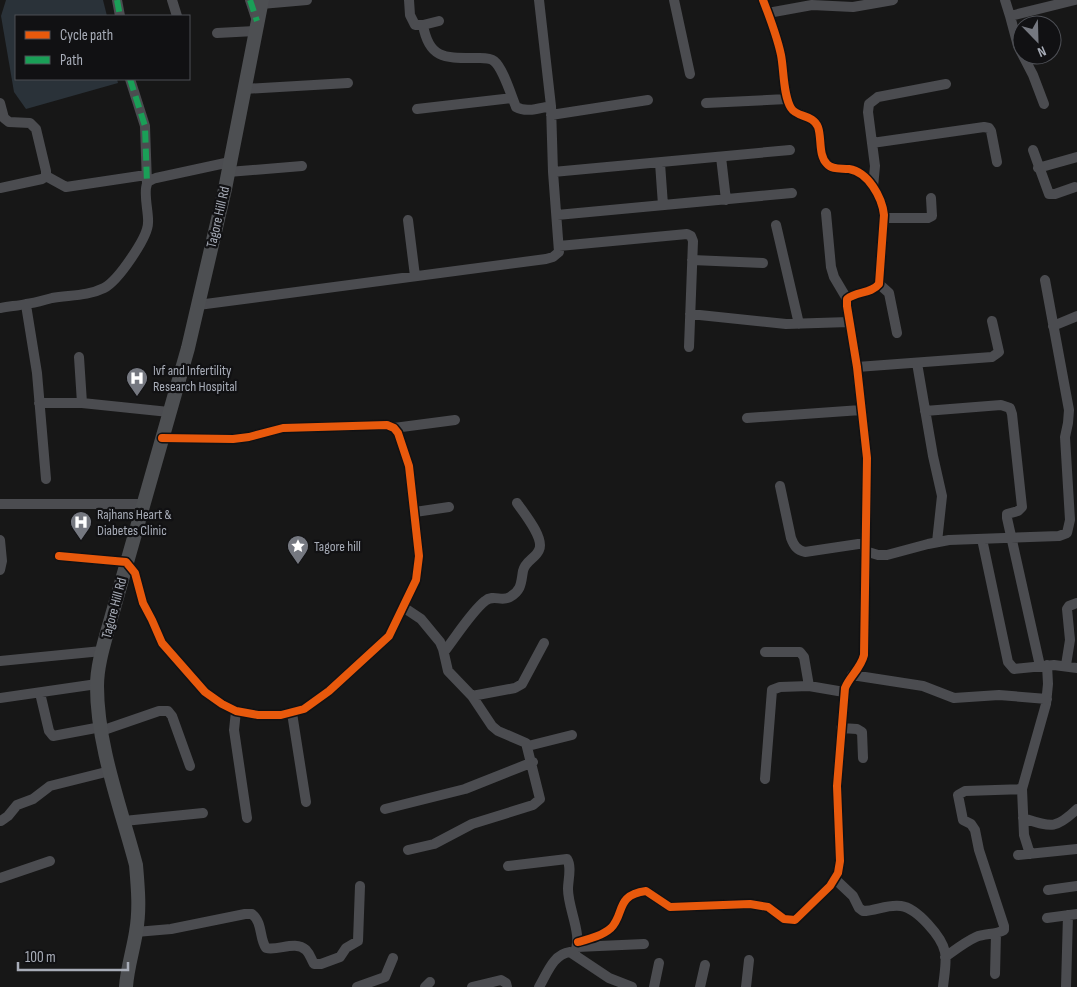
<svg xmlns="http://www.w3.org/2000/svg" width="1077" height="987" font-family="'Sofia Sans Condensed',sans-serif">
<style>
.water{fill:#2a3239}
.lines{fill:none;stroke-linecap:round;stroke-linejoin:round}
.minor{stroke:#4b4c50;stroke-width:10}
.major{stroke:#4d4f52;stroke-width:14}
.quiet{stroke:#1a9f57;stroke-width:6;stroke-dasharray:12 6;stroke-linecap:butt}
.cycleway-casing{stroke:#111113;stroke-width:11}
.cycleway{stroke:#e8590c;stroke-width:8}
.labels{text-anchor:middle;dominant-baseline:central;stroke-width:4.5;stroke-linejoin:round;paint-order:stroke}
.street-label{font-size:14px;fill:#a8adb8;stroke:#111113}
.poi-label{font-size:14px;fill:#a8adb8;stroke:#111113;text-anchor:start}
</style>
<rect width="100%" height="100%" fill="#171717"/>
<path class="water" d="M6 0H103L107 16H16V79H117L118 83 26 109 14 92 1 16Z"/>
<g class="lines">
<path class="minor" d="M117 0 120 16
M172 0 177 16
M250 0 257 21
M409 0 410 15 415 25H423L439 21
M539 0 551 106 553 172
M674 0 690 74
M1005 0 1010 16 1075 0
M261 4 307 0
M768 13 812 5 853 7 893 0
M1010 16 1018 46 1033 75 1044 104
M423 25C429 59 445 58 475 58 481 58 489 57 494 61 503 68 511 95 516 107 527 113 539 108 551 106
M217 33 255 31
M130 79 145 126 147 184
M244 89 348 83
M0 103 4 118 9 122 30 123 36 129 46 171V176L42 179 0 188
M706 103 787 99
M417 109 512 98
M551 115 648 100
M872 143 984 127 989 128 991 131 997 162
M1033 150 1049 194H1055L1075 187
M721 157 726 200
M660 163 663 205
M1038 168 1077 157
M228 172 302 166
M46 176 66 187 146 175
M873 187 875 166 868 112 869 104 878 97 946 84
M826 213 831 267 834 277 847 299
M557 215 792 193
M884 218H928L932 216 931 198
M408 220 415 276
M776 225 799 324
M559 246 687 234 691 236 693 241 689 347
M692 260 763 263
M879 284 889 293 897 333
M26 305 37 373 46 479
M198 305 546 259 553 257 559 252 553 172 790 150
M0 308C9 306 18 306 26 304 35 303 44 300 52 298 70 295 88 296 104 288 118 281 148 237 148 223 149 213 143 193 147 184 148 181 153 179 156 178L230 162
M690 314 786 324 849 322
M1053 326 1077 316
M79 357 82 403
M917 363 933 456 942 496 937 542
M857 367 992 357 999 352 992 321
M39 403H82L169 412
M925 411 1001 405 1010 408 1012 414 1022 507 1018 511 1007 514V518L1040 666
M747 418 861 410
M394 428 455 420
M780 486 791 538C794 546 797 550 805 552L865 543
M0 504H143
M415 512 449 507
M982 539 1008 662 1014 669 1054 665 1077 668
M0 540 2 561 0 570
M865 551 878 555H887L928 544 949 540 1059 536 1067 533 1070 520 1065 437 1068 423 1069 410 1045 280
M59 556 126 562 135 573 143 603 152 620 162 643 205 692 222 704 236 711 258 715H281L304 709 329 691 389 636 416 580 419 556 409 466 398 433 394 428 387 425 283 428 249 437 233 439 162 438
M403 607 421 619 440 642 443 649 448 671 472 696 492 726 498 731 526 743 540 799 533 805 472 824 434 844 408 850
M444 652C455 638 472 611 485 601 493 594 502 602 510 597 522 590 521 582 523 571 525 561 536 558 539 550 545 538 523 512 517 503
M765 652H800L804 657 809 686 844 692
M0 661 102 651
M1066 665 1070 640 1067 609 1069 606 1077 603
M852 675 923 686 954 698 999 695 1047 699
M40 693 49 731 53 736 101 727
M472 696 515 688 522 684 544 643
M0 698 97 684
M236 711 234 730 247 818
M292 713 306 802
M841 728 857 729 862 732 863 758
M101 731 159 711H168L172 716 190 766
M528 746 572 735
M765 779 772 690 780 687 809 686
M385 809 465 789 533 762
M1023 818C1051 827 1055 830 1077 809
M1 821 8 816 17 805 33 799 50 786 110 771
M124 821 203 813
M1030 854 1024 835 1022 789 1046 704 1048 684 1047 665
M1018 855 1077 849
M508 866 567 859C572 867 568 880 568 889 568 910 584 936 574 954
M0 878 50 861
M835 879 853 896 859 908 863 911C876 911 887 904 901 906 917 908 942 937 945 952 947 963 944 976 943 987
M1048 890 1077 886
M1047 918 1077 914
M136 932 171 929 245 914H252C263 923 259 938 266 948 279 951 295 940 306 950 310 954 311 959 314 964H321L340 957 346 948 358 941 360 886
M578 942C589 939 602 936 611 928 625 914 615 895 646 891L670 907 750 904 768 907 784 919 795 920 830 886 838 873 840 861 837 786 845 688C850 676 861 668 864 655L867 458 857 367 847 306V299C857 291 871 294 879 284L884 215C882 197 868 172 849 169 841 168 832 170 827 164 818 155 822 138 818 127 813 114 797 118 791 108 783 95 784 70 781 55 777 36 770 18 763 0
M577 947 644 944
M945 957C955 950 965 942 976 937 985 933 996 935 1004 930V926L979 850 975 830 971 824 963 820 958 795 965 791 1022 789
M995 974 996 933
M357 987 385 977 393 958
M425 987 430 982
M472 987 501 980 506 983 507 987
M539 987C547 974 553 954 570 952L609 978 632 987
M654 987 659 963
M700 987 705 965
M746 987 749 960
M1066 987 1068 915"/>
<path class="major" d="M126 987C127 969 133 951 136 932 140 910 138 888 136 865 121 808 97 746 97 686 97 667 103 647 108 629L188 348 225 189 262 0"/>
<path class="quiet" d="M117 0 120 16
M250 0 257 21
M130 79 145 126 147 184"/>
<g class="cycleway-casing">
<path id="cycleway" d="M59 556 126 562 135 573 143 603 152 620 162 643 205 692 222 704 236 711 258 715H281L304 709 329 691 389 636 416 580 419 556 409 466 398 433 394 428 387 425 283 428 249 437 233 439 162 438
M578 942C589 939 602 936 611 928 625 914 615 895 646 891L670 907 750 904 768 907 784 919 795 920 830 886 838 873 840 861 837 786 845 688C850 676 861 668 864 655L867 458 857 367 847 306V299C857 291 871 294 879 284L884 215C882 197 868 172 849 169 841 168 832 170 827 164 818 155 822 138 818 127 813 114 797 118 791 108 783 95 784 70 781 55 777 36 770 18 763 0"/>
</g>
<use href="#cycleway" class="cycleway"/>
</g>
<defs>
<g id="hospital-pin" transform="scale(1.125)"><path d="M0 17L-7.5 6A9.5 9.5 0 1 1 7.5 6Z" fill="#757880" stroke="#111113"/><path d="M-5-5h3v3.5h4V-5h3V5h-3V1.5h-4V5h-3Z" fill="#fff"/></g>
<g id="sight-pin" transform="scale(1.125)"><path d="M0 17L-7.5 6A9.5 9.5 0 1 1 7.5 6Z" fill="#757880" stroke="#111113"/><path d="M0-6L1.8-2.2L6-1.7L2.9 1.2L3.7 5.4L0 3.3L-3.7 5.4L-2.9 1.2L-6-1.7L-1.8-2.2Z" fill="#fff"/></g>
</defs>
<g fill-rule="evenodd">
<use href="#hospital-pin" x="137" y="378"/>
<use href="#hospital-pin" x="81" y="522"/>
<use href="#sight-pin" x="298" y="546"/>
</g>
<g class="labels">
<g class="street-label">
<text transform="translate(218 217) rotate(-77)">Tagore Hill Rd</text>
<text transform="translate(114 608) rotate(-75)">Tagore Hill Rd</text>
</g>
<g class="poi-label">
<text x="153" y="370">Ivf and Infertility<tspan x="153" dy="16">Research Hospital</tspan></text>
<text x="97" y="514">Rajhans Heart &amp;<tspan x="97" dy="16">Diabetes Clinic</tspan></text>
<text x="314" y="546">Tagore hill</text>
</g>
</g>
<rect x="15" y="15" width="175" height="65" fill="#111113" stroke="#4d4f55"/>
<rect x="25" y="31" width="25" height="8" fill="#e8590c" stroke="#4d4f55"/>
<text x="60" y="40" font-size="15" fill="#a8adb8">Cycle path</text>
<rect x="25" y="56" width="25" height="8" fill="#1a9f57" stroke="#4d4f55"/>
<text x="60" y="65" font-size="15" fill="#a8adb8">Path</text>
<g transform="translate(1037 40) rotate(157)"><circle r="24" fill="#111113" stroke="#4d4f55"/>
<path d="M0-4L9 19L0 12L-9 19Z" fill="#757880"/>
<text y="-8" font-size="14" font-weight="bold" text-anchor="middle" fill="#a8adb8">N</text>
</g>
<path d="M18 962v8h110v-8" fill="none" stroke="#a8adb8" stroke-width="2.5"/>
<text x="25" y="962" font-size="15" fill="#a8adb8" stroke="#111113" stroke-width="4" paint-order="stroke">100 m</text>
</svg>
